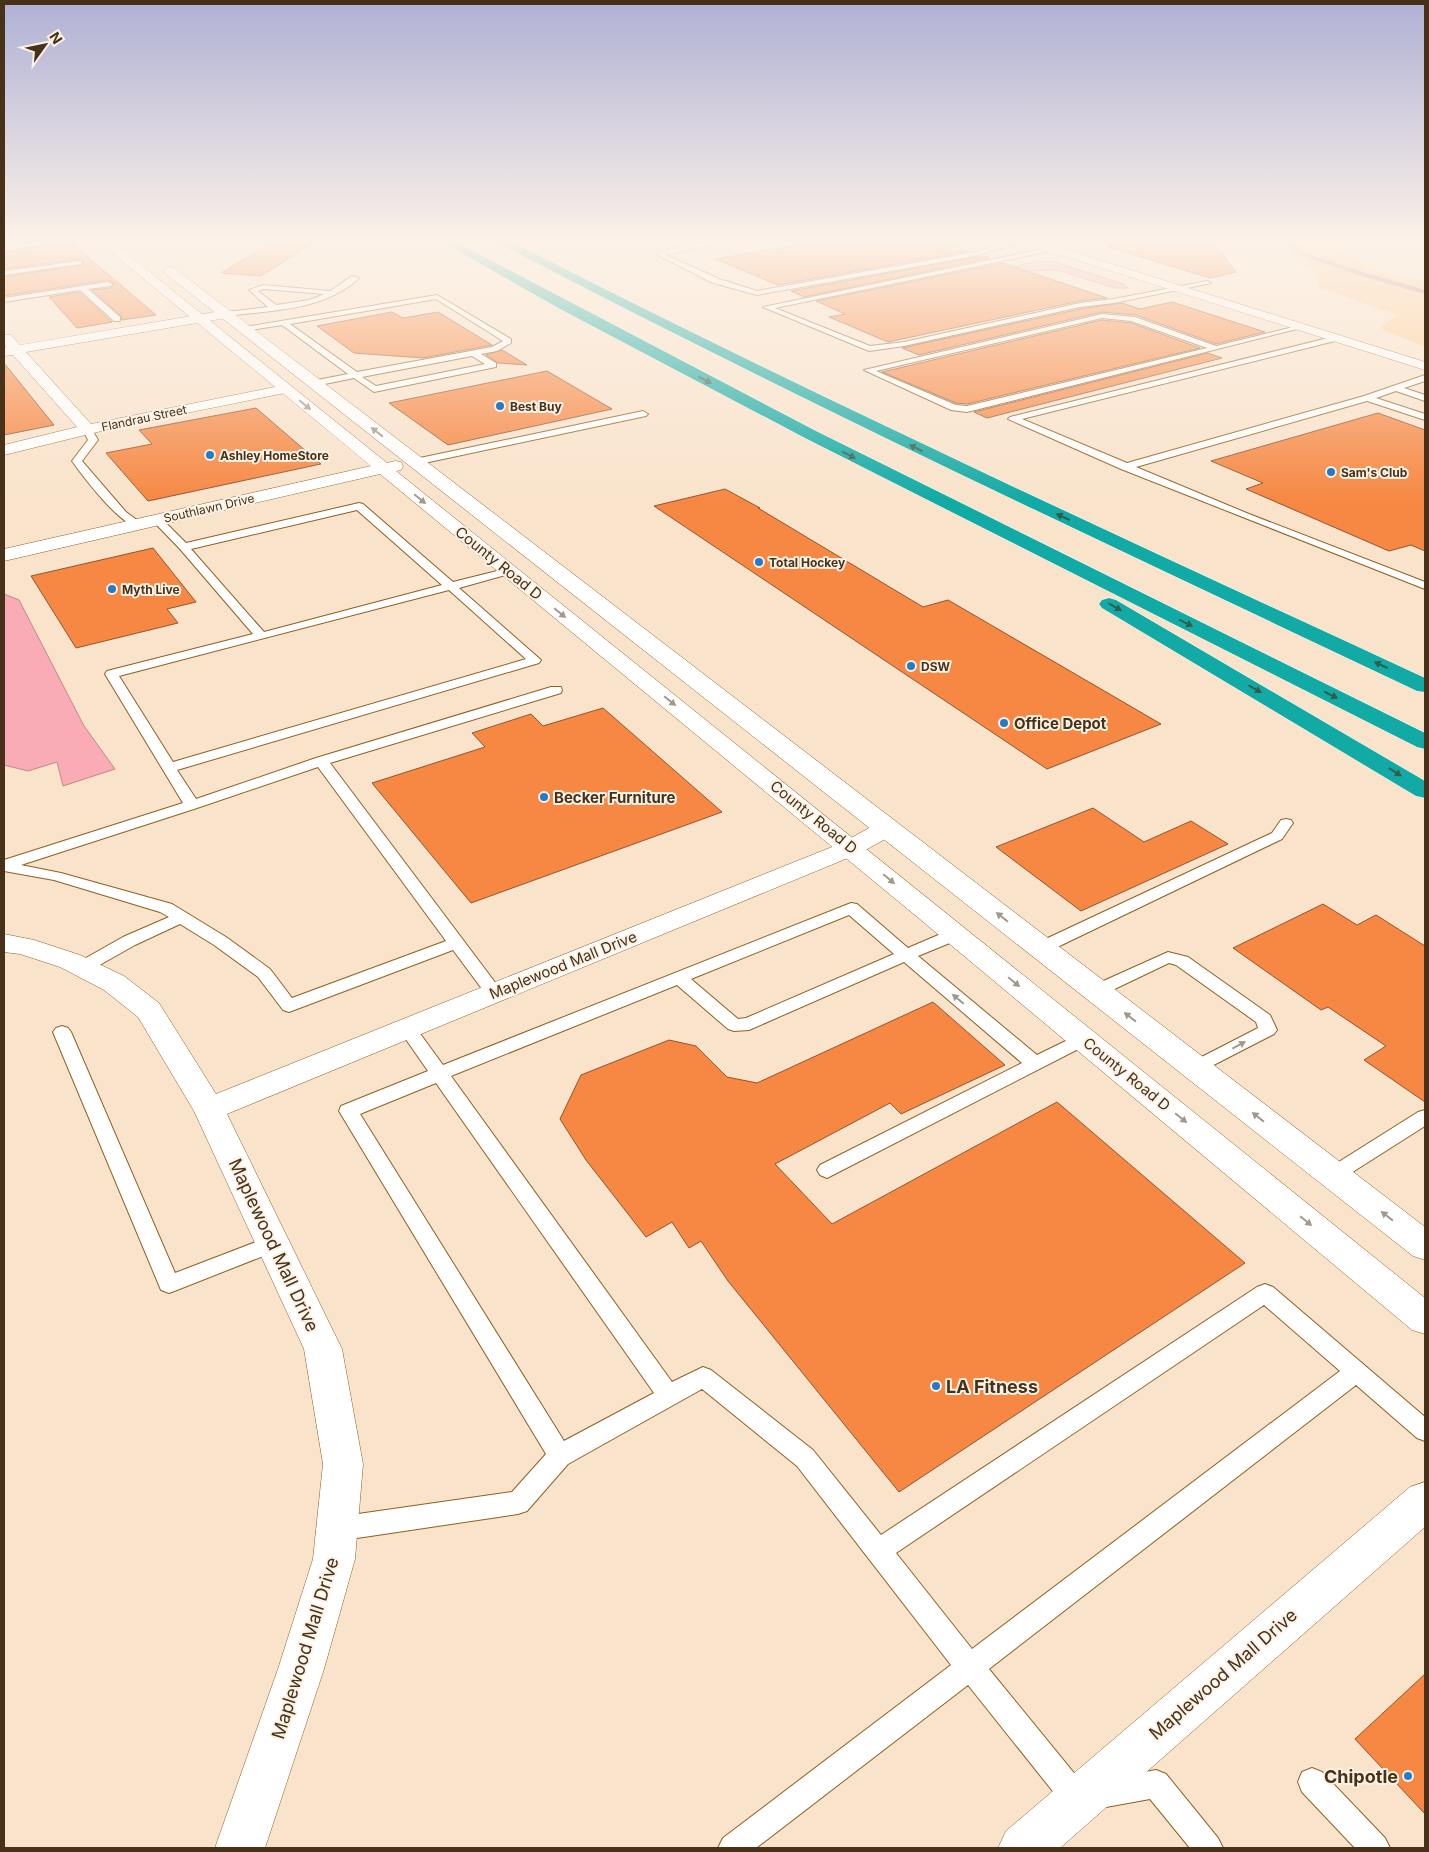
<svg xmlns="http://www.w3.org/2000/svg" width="1429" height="1852" font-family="Inter,sans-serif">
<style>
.green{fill:#fecd95}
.water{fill:#f9abb6;stroke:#c48787}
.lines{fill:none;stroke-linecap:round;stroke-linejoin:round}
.stream{stroke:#c48787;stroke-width:4}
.building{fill:#f68844;stroke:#93542e}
.service-casing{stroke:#8f6020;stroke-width:2}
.minor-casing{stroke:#8f6020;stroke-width:1}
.tertiary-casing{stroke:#8f6020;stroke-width:1}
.motorway-casing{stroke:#fff;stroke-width:1}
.service{fill:#fff;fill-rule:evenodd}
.minor{fill:#fff;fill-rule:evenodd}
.tertiary{fill:#fff;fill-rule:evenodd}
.motorway{fill:#12aaa4;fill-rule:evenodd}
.oneway{fill:#345c4a}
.oneway2{fill:#a3988c}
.poi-dot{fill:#237cc9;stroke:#fdf2e6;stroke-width:2}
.labels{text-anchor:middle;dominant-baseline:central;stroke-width:4;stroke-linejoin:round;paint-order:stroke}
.far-poi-label{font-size:12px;font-weight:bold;fill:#473219;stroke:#fdf2e6;text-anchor:start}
.far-street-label{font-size:12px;fill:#473219;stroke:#fdf2e6}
.street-label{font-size:15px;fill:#473219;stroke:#fdf2e6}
.poi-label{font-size:15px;font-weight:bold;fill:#473219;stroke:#fdf2e6;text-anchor:start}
.near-street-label{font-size:18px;fill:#473219;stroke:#fdf2e6}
.near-poi-label{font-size:18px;font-weight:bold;fill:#473219;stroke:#fdf2e6;text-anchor:start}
</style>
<rect width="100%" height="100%" fill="#f9e3cb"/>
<path class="green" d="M1278 241H1330L1342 252 1373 270 1425 282V347L1380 328 1397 315 1320 288 1312 270 1299 262Z"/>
<path class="water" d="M1038 261 1055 262 1124 284 1128 288H1115L1057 270 1006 272 1018 266Z
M4 594 19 600 84 726 115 769 63 786 57 762 28 771 4 765Z"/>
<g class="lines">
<path class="stream" d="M1288 241 1300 253 1362 274 1425 292"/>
</g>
<path class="building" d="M57 241H69L156 315 122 320 121 316 92 290 111 288 114 283 108 280 4 296V277L83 264V261L79 259 4 269V253L55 243Z
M274 241H316L261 276 221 273Z
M823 241H938L969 251 778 285 715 259Z
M1109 241H1212L1236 272 1210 278 1108 247Z
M982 256 990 258 804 297 791 291Z
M1003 263 1107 298 1080 301 888 342 829 317 845 314 816 301Z
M79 292 112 322 77 328 49 297Z
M1172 302 1265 332 1216 344 1136 315 1102 312 919 355 902 348 1080 309 1122 303 1140 309Z
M392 312 403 318 438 312 492 345 423 358 354 353 317 326Z
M1102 320 1131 323 1200 348 967 404 956 403 882 372Z
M502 350 527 365 498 363 486 355Z
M1208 353 1222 358 987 418 974 412Z
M4 363 54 425 4 435Z
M547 371 612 409 448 445 389 403Z
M256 408 321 464 148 501 106 453 152 444 139 430Z
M1378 413 1425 430V551L1411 545 1389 551 1246 489 1263 483 1211 461Z
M725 489 760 508H758L923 607 948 600 1161 724 1047 769 654 506Z
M153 548 196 602 167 609 178 623 76 648 31 576Z
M603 708 722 812 471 903 372 783 485 747 472 733 531 714 543 726Z
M1093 808 1144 842 1191 821 1228 844 1081 911 996 847Z
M1323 904 1357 925 1376 915 1425 946V1102L1364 1060 1386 1046 1328 1007 1321 1010 1233 948Z
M933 1002 1005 1065 901 1114 890 1103 775 1164 832 1224 1057 1102 1245 1263 899 1492 728 1281 701 1241 689 1248 672 1222 646 1237 586 1160 560 1119 581 1075 669 1040 696 1046 727 1077 757 1083Z
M1425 1674V1814L1355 1739Z"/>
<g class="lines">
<g class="service-casing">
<path id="service" d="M41 241H55L4 251V247Z
M715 241H728L666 255 719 279 757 291 975 252 1017 241H1027L975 256 757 295 713 283 658 255 668 249Z
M1053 247 1055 248V250L775 308 870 346 904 342 1080 303 1114 299 1207 281 1211 283 1114 303 1080 307 904 346 869 351 763 307Z
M79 261 82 263 81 264 4 275V271Z
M352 276 359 278C324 311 271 310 227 316L223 314 227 312 268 307 249 290 263 285 330 291ZM263 289 325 294 309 300 276 305 258 291Z
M108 282 112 284 111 286 88 289 120 317V321H114L80 290 4 302V298Z
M437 295 511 339V343L497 351 481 354 496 363V367L374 392 354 378 315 386 311 383 312 381 348 374 282 325 245 331 241 329 245 327ZM436 299 503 341 492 347 357 372 290 324ZM472 356 485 364 376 386 362 377Z
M1102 314 1135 317 1216 346 1301 325 1305 327 967 412 951 410 864 370ZM1102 318 1131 321 1207 348 967 406 956 405 876 371Z
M1336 336 1340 338 1339 340 1022 419 1127 463 1364 396 1425 375V381L1404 388 1425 395V401L1396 391 1376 398 1425 414V420L1367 401 1136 467 1249 514 1425 582V589L1121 469 1008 419 1010 417Z
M643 411 648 414 646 416 415 465 410 462 415 459Z
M88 427 91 428 98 440 82 461 126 512 141 523 142 525 141 527C124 531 82 475 72 461L88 440 83 430Z
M359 503 363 504 453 582 509 568 513 569 515 571 513 573 459 588 541 660 539 663 177 770 196 799 316 758 551 687H561L562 690 561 693 330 763 503 993 500 997 494 999 488 997 453 950 289 1012 283 1010 258 977 214 945 180 924 135 945 89 971 83 972 77 971 75 967 77 963 123 937 169 917 160 912 54 880 4 871V860L183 803 105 674 107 671 253 634 180 549 152 520 157 517 161 518 186 543ZM357 510 442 585 264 632 191 549ZM449 590 526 659 173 762 119 676ZM318 767 446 941 292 998 270 969 226 937 172 904 61 873 21 865 197 808Z
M1286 819 1291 820 1293 823 1282 839 1047 952 1041 953 1035 952 1033 948 1035 944 1272 833 1281 820Z
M851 903 857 904 908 948 950 930 956 929 962 930 964 934 962 938 918 956 1037 1055 1078 1035 1084 1033 1090 1035 1093 1039 1090 1043 827 1178 820 1175 817 1170 820 1165 1022 1063 904 962 749 1030 734 1031 728 1029 677 985 451 1076 672 1382 703 1367 711 1370 813 1450 881 1535 1257 1287 1265 1284 1273 1287 1425 1417V1441L1417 1438 1356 1385 989 1669 1087 1789 1091 1799 1087 1809 1077 1813 1067 1809 968 1685 756 1848H718L723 1838 951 1665 797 1466 702 1389 568 1464 527 1511 518 1514 337 1541 328 1537 325 1529 328 1521 337 1517 512 1492 546 1454 339 1111 341 1106 428 1071 398 1028 401 1024 407 1022 413 1024 443 1065ZM849 915 894 954 746 1018 738 1019 691 979ZM436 1083 654 1393 564 1441 360 1114ZM1264 1305 1340 1371 972 1649 896 1553Z
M1168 952 1188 957 1270 1015 1277 1030 1274 1034 1196 1074 1190 1073 1187 1068 1190 1063 1258 1028 1256 1022 1176 965 1169 963 1102 995 1096 997 1090 995 1087 991 1090 987Z
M62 1026 68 1028 71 1032 175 1273 274 1235 281 1237 284 1243 281 1249 177 1290 169 1293 161 1290 53 1032 56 1028Z
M1425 1110V1126L1340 1180 1333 1183 1326 1180 1323 1175 1326 1170 1418 1112Z
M1312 1768 1322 1772 1385 1838 1390 1848H1355L1302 1792 1298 1782 1302 1772Z
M1156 1770 1166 1774 1218 1838 1223 1848H1190L1150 1799 1106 1807 1096 1803 1092 1793 1096 1783 1106 1779Z"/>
</g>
<g class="minor-casing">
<path id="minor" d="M227 310 232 311 233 314 232 317 26 352 91 424 285 385 290 386 292 389 290 392 122 426 4 455V445L77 427 13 355 4 356V348L7 347 4 344V335H11L20 345Z
M887 820 896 823 900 828 896 833 860 853 227 1114 342 1349 363 1464 355 1559 324 1669 265 1848H215L278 1669 313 1559 323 1464 304 1349 194 1111 138 1017 104 990 60 967 20 954 4 952V934L34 940 80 955 124 976 159 1003 216 1094 842 843 878 823Z
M1425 1482V1527L1060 1848H998L1006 1831 1410 1487Z"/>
</g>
<g class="tertiary-casing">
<path id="tertiary" d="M98 241H111L387 463 395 461 401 462 403 466 401 470 396 471 1425 1298V1334L1412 1330 921 920 380 474 4 561V549L371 466Z
M1022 241H1038L1425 362V370L1023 243Z
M170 267 174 268 1425 1227V1260L1413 1256 166 274 164 271 166 268Z"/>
</g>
<g class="motorway-casing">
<path id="motorway" d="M440 241H454L816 431 1425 733V749L1417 747 805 438 562 310Z
M497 241H510C811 395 1118 536 1425 678V692L1417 691C1109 545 800 401 498 243Z
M1109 598 1116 600 1425 781V798L1416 796 1102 608 1099 604 1102 600Z"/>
</g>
<use href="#service" class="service"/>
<use href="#minor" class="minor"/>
<use href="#tertiary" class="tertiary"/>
<use href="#motorway" class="motorway"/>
</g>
<defs><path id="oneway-solid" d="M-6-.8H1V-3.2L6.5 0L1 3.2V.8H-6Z" transform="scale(1.25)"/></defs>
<g class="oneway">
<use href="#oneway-solid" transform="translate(705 380) rotate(27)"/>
<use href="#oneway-solid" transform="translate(916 448) rotate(-154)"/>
<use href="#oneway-solid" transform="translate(849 455) rotate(27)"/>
<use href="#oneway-solid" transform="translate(1063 517) rotate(-155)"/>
<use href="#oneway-solid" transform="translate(1115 607) rotate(30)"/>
<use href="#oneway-solid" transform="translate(1186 623) rotate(26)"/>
<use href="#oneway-solid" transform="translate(1381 665) rotate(-155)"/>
<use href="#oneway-solid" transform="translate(1255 689) rotate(30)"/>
<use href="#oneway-solid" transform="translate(1331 695) rotate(26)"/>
<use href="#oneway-solid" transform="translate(1395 772) rotate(32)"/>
</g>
<g class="oneway2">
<use href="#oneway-solid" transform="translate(305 405) rotate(39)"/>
<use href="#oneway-solid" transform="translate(377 432) rotate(-142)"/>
<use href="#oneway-solid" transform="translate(420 499) rotate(39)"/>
<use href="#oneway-solid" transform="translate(560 613) rotate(39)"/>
<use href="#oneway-solid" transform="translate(670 701) rotate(39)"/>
<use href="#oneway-solid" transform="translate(889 879) rotate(40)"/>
<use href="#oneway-solid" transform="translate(1002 917) rotate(-142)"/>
<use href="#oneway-solid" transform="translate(1014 982) rotate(39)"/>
<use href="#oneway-solid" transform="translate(958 999) rotate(-140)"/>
<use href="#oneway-solid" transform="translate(1130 1017) rotate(-142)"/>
<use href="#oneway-solid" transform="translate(1239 1045) rotate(-28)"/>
<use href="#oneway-solid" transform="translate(1258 1117) rotate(-142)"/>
<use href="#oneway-solid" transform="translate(1181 1118) rotate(39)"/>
<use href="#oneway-solid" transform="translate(1387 1216) rotate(-142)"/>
<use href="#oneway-solid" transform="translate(1306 1221) rotate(39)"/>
</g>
<linearGradient id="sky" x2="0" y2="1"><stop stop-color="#afb0d4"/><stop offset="0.48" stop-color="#fcf2e8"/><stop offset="1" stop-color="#fcf2e8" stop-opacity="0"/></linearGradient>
<rect width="1429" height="500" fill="url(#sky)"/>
<g class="poi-dot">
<circle cx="500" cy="406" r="5"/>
<circle cx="210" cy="455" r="5"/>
<circle cx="1331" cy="472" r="5"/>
<circle cx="759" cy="562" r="5"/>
<circle cx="112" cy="589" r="5"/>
<circle cx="911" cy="666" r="5"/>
<circle cx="1004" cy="723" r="5"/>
<circle cx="544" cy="797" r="5"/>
<circle cx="936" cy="1386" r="5"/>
<circle cx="1408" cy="1776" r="5"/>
</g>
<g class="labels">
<g class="far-poi-label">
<text x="510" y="406">Best Buy</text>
<text x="220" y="455">Ashley HomeStore</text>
<text x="1341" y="472">Sam's Club</text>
<text x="769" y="562">Total Hockey</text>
<text x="122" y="589">Myth Live</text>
<text x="921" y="666">DSW</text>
</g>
<g class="far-street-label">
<text transform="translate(144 418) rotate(-12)">Flandrau Street</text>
<text transform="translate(209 508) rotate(-13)">Southlawn Drive</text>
</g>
<g class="street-label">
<text transform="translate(499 563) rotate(39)">County Road D</text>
<text transform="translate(814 817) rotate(39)">County Road D</text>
<text transform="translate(563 965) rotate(-22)">Maplewood Mall Drive</text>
<text transform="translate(1127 1074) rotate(39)">County Road D</text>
</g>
<g class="poi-label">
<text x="1014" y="723">Office Depot</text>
<text x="554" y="797">Becker Furniture</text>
</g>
<g class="near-street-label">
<text transform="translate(274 1245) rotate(65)">Maplewood Mall Drive</text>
<text transform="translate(305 1648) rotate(-73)">Maplewood Mall Drive</text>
<text transform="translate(1223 1674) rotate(-41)">Maplewood Mall Drive</text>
</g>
<g class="near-poi-label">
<text x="946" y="1386">LA Fitness</text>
<text x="1398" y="1776" text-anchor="end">Chipotle</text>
</g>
</g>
<rect width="1429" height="1852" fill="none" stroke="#473219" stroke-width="10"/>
<g transform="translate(45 45) rotate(57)" stroke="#fdf2e6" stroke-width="4" paint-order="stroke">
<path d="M0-4L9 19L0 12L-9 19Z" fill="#473219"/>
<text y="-8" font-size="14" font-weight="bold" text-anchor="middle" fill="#473219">N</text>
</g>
</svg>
